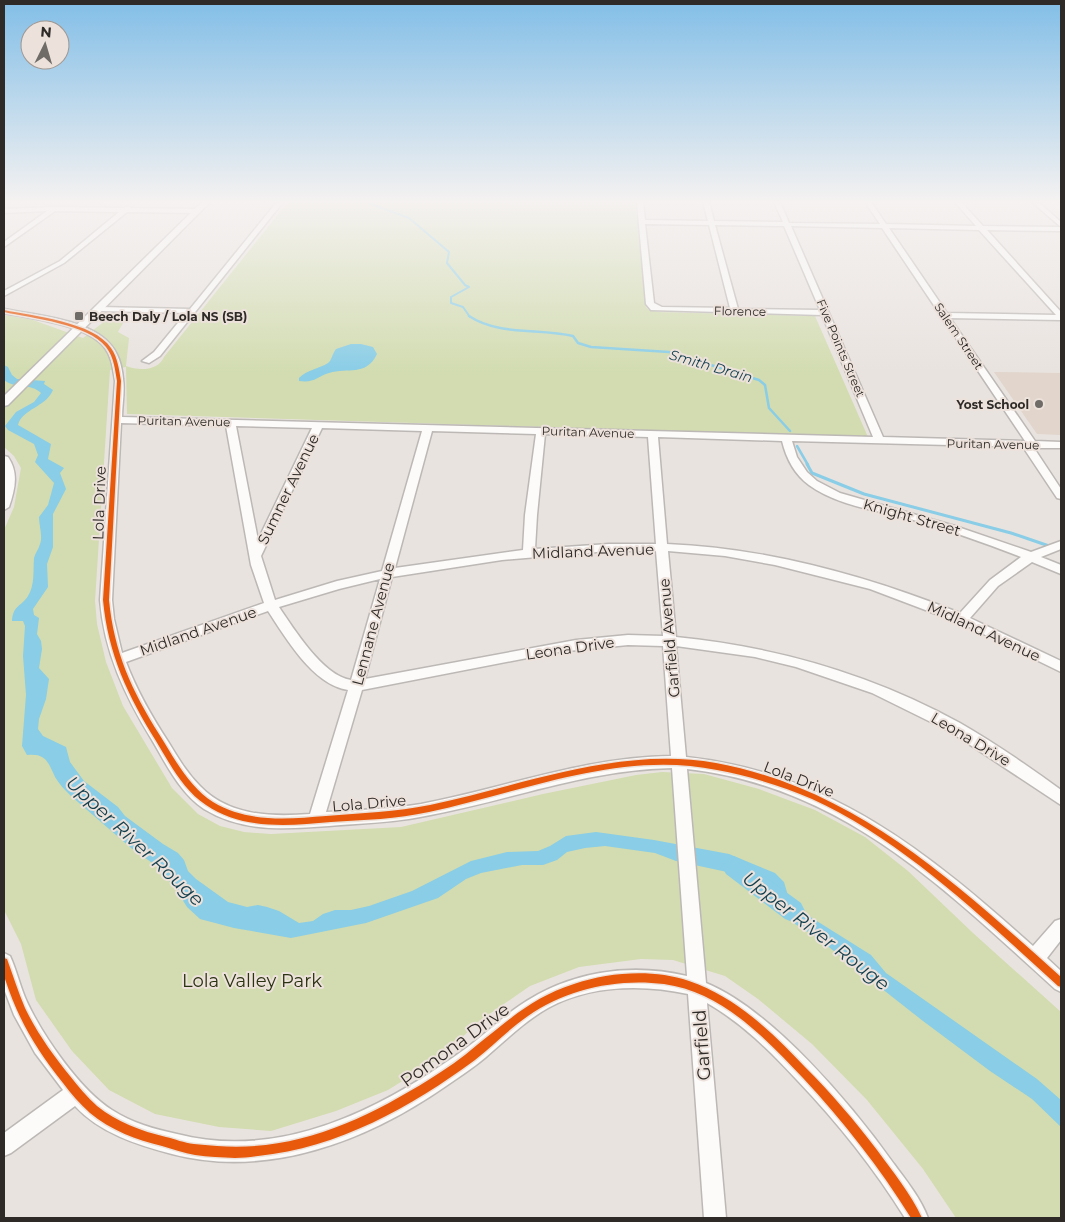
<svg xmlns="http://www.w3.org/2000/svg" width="1065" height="1222" font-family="Montserrat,sans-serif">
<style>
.built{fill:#e1d5cc}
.green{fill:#d2dcb0}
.water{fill:#89cde6}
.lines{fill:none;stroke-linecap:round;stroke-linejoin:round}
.stream-far2{stroke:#89cde6;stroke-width:2}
.stream-far1{stroke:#89cde6;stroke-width:2.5}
.stream{stroke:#89cde6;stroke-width:3}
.river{fill:#89cde6;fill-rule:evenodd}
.minor-casing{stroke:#bcb8b5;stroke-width:3}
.major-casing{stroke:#bcb8b5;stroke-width:3}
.minor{fill:#fcfbfa;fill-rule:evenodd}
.major{fill:#fcfbfa;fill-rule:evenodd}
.cycleway-casing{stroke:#ede2db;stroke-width:3}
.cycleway{fill:#e8590c;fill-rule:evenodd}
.poi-dot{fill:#6f6b67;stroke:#ede2db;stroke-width:2}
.labels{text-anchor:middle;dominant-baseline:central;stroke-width:4;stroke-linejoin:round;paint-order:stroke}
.far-street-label{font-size:12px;fill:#2e2a27;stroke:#ede2db}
.far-poi-label{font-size:12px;font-weight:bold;fill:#2e2a27;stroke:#ede2db;text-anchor:start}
.far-water-label{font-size:14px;font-style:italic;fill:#113e4d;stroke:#ede2db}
.street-label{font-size:15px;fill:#2e2a27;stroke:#ede2db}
.near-park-label{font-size:18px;fill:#2a3311;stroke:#ede2db}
.near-street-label{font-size:18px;fill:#2e2a27;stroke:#ede2db}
.near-water-label{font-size:19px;font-style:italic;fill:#113e4d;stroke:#ede2db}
</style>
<rect width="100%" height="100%" fill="#e9e3df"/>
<path class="built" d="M994 372 1061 373V435L1037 434Z"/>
<path class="green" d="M288 202H635L646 307 649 310 659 312 815 316 868 437 127 414 126 367 110 370 95 601 97 624 106 662 123 706 172 788 198 814 220 826 244 832 271 834 401 827 543 794 636 775 662 772 704 774 759 789 815 810 865 837 908 871 973 933 1061 1012V1218H956L923 1169 867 1100 812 1044 758 999 725 976 673 960 641 959 579 967 530 986 485 1017 436 1060 388 1090 336 1111 271 1131 219 1127 155 1114 109 1090 72 1051 36 1000 21 944 4 910V530L14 507 21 468 14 456 4 447V315L33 320 83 338 114 314H128L118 332 129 338 126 366C139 371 158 371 164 357Z"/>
<path class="water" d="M351 344H361L373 347 377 354C366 377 348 367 329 373 316 377 315 383 299 381V378C308 369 319 369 328 363 332 360 332 354 336 349Z
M4 365 8 367 12 375 17 379 45 381 44 384 53 390C46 407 22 409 18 425L51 444 48 459 64 468 60 473 66 489 53 514V547L47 564 48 587 33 609 34 615 39 618 37 634 41 641 42 649 39 668 49 679 46 699 39 719 38 729 43 736 66 747 70 762 84 781 118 807 125 816 163 844 178 853 184 860 188 871 196 879 228 902 247 907 258 905 267 907 279 911 299 923 313 921 323 914 335 910H351L369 906 412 891 471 861 507 852 538 851 550 846 566 836 596 832 654 840 729 854 775 873 784 882 789 899 812 918 871 955 886 973 1037 1079 1061 1100V1127L1032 1099 990 1071 923 1021 816 937 787 919 780 912 774 892 766 885 741 875 676 861 655 853 605 846 585 848 567 852 557 860 543 865H522L481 873 466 879 438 898 366 923 291 938 234 928 200 919 187 907 177 891 158 867 131 848 71 796C65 790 59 784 55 777 48 762 46 753 27 755L22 746 26 695 23 656 25 626 23 621H12C13 605 21 607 28 596 35 585 33 571 34 558 35 553 39 549 40 544 43 537 39 525 39 517L48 505 54 483 35 462 38 455 34 444 8 430 5 426 16 412 34 402 41 393C31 383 15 389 4 380Z"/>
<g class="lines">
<path class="stream-far2" d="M365 202 409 218 449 252 447 263 465 285 469 287 451 297V303L463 307 470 317"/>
<path class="stream-far1" d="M469 316C499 336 540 328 573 336L578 343 591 347 669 352 759 380 765 385 769 408 790 431
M797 446 808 465"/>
<path class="stream" d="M807 464 812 473 864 494 1011 533 1052 547"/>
<path class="river" d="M734 856 742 860 801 903 805 911 801 919 793 922 785 919 726 874 722 867 726 860Z"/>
<g class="minor-casing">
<path id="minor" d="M277 202H283L160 356 149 363 142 361 154 352 186 313 99 311 95 309 99 307 190 309Z
M637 202H643L645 220 708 221 703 202H709L714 221 783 222 774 202H780L789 223 880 224 865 202H871L886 224 976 226 955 202H961L983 226 1061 227V231L987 230 1061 312V320L950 318 1035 441 1061 442V448H1034L1061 489V499L1057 498 1023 447 792 441 797 457 807 472 817 481 840 493 955 526 1031 552 1061 541V549L1041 557 1061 565V574L1032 562 998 586 970 618 1061 661V672L965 625 870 589 775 565 725 556 668 551 676 637C776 647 871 674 960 723 995 743 1028 766 1061 790V805L949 731 872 693 796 667 755 657 676 646 686 757C830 772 929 853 1033 946L1055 921 1061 919V940L1047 958 1061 971V992L1055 989C945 889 842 786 687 769L706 983C772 1010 852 1105 894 1164 906 1180 921 1199 928 1218H905C874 1168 837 1122 797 1080 770 1051 742 1023 707 1003L726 1218H704L688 994C642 984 590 985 548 1008 525 1021 506 1040 486 1057 473 1068 459 1077 446 1086 367 1141 268 1179 172 1154 137 1145 100 1133 75 1106L11 1153 4 1156V1133L63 1090 35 1053 14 1015 4 989V953L10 956C17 971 20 987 27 1002 43 1036 80 1090 112 1110 132 1123 154 1129 177 1134 281 1161 382 1109 465 1049 483 1036 500 1019 519 1006 568 972 629 962 687 976L672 768C582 770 507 802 420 817 390 823 360 823 329 826 287 829 243 833 204 809 180 793 166 764 152 740 125 696 104 652 100 600L115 381C113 370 112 357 105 348 87 324 32 319 4 313V309C35 315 87 319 109 343 118 352 122 366 123 379 125 391 122 405 122 417L873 437 822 315 651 310 646 304ZM645 224 709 225 730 308 662 307 654 303ZM715 225 784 226 820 310 738 309ZM791 226 882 228 1025 441 883 437ZM889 228 979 230 1056 315 947 313ZM121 423 226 426 251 565 264 603 122 653 114 619 112 600ZM236 426 312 428 258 540ZM322 428 422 431 382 571 337 581 275 600 261 556ZM432 431 536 434 525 515 523 550 395 568ZM545 434 648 437 656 544H609L535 549 537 515ZM658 437 782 441C786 458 795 475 809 485 838 506 876 510 910 519 948 530 985 543 1021 557L990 580 960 613C867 576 768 548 667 544ZM609 551H656L663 636 628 635 576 640 365 679 392 577 502 560ZM380 579 351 680C323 676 294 629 279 607L339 589ZM268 611C286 638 313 685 348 690L310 814C271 817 229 816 200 786 187 773 178 758 169 743 152 717 137 691 126 662ZM628 645 663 646 671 756C584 757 505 788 421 804 390 809 358 810 326 812L362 690 558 652Z
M1032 202H1038L1061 222V227Z
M128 206 131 208 198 209 201 211 198 213 127 212 64 263 4 296V291L60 261 119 212 55 211 4 247V242L47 211 4 213V209L53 207 124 208Z
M4 456 8 457C19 473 15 489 9 507L4 510Z"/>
</g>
<g class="major-casing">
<path id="major" d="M202 202H210L8 405 4 406V396Z"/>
</g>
<use href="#minor" class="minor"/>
<use href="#major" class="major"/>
<g class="cycleway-casing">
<path id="cycleway" d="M4 310C33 316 94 322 111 348 118 358 119 370 121 381L109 600C114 652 132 691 159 734 174 758 189 787 213 802 248 823 288 819 326 816 361 813 396 812 430 805 524 785 619 746 716 763 857 789 958 885 1061 977V987L1058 986C984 919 904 841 812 799 782 786 749 776 717 770 620 750 523 792 429 812 397 819 364 820 331 822 288 826 243 830 206 805 183 790 170 764 156 741 128 696 108 654 103 600L117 381C115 370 114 357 106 347 89 324 31 318 4 312Z
M4 958 7 959C13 975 18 992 25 1008 37 1033 53 1055 70 1076 78 1086 87 1097 97 1106 117 1122 141 1131 166 1137 175 1139 184 1143 194 1144 201 1145 209 1145 217 1146 296 1152 364 1120 430 1079 446 1069 462 1058 477 1045 510 1019 533 997 574 984 610 972 653 969 689 981 736 997 772 1032 805 1067 831 1093 855 1121 877 1150 893 1172 911 1194 922 1218H911C880 1168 843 1121 803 1078 765 1038 722 992 664 984 617 978 566 989 528 1016 509 1029 493 1046 475 1060 411 1107 338 1148 258 1156 250 1157 243 1158 235 1158 222 1157 208 1157 195 1155 184 1153 173 1149 162 1146 137 1140 110 1130 90 1113 80 1104 71 1094 63 1083 36 1049 19 1021 5 979L4 975Z"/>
</g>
<use href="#cycleway" class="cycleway"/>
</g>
<linearGradient id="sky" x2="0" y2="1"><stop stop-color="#82bee7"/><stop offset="0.54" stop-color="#f5f2f1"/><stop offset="1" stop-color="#f5f2f1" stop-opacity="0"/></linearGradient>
<rect width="1065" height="373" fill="url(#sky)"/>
<g class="poi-dot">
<rect x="74" y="311" width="10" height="10" rx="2.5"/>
<circle cx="1039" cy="404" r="5"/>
</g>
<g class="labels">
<g class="far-street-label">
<text transform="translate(740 311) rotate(1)">Florence</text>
<text transform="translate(959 336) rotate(56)">Salem Street</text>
<text transform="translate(841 348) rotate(67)">Five Points Street</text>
<text transform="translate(184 421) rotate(1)">Puritan Avenue</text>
<text transform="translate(588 432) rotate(2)">Puritan Avenue</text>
<text transform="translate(993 444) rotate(1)">Puritan Avenue</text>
</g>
<g class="far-poi-label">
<text x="89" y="316">Beech Daly / Lola NS (SB)</text>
<text x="1029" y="404" text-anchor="end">Yost School</text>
</g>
<g class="far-water-label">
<text transform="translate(711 366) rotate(16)">Smith Drain</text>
</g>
<g class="street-label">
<text transform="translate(288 489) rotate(-64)">Sumner Avenue</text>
<text transform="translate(99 503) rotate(-88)">Lola Drive</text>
<text transform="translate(912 517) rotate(16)">Knight Street</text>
<text transform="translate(593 551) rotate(-2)">Midland Avenue</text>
<text transform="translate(373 624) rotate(-75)">Lennane Avenue</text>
<text transform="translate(198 631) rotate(-19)">Midland Avenue</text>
<text transform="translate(984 631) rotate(25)">Midland Avenue</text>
<text transform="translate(669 638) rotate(-95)">Garfield Avenue</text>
<text transform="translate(570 648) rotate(-8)">Leona Drive</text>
<text transform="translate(971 739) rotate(31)">Leona Drive</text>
<text transform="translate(799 779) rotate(21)">Lola Drive</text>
<text transform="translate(369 803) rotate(-5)">Lola Drive</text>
</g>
<g class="near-park-label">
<text x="252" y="981">Lola Valley Park</text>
</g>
<g class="near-street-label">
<text transform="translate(455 1045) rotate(-36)">Pomona Drive</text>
<text transform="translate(702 1045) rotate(-94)">Garfield</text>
</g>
<g class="near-water-label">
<text transform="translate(135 841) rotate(43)">Upper River Rouge</text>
<text transform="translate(816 931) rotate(38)">Upper River Rouge</text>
</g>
</g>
<rect width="1065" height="1222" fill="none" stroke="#2e2a27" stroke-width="10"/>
<g transform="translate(45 45) rotate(5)"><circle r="24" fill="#ede2db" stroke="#a19893"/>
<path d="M0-4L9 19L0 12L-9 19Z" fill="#6f6b67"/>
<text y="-8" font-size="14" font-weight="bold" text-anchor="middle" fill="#2e2a27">N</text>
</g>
</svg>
